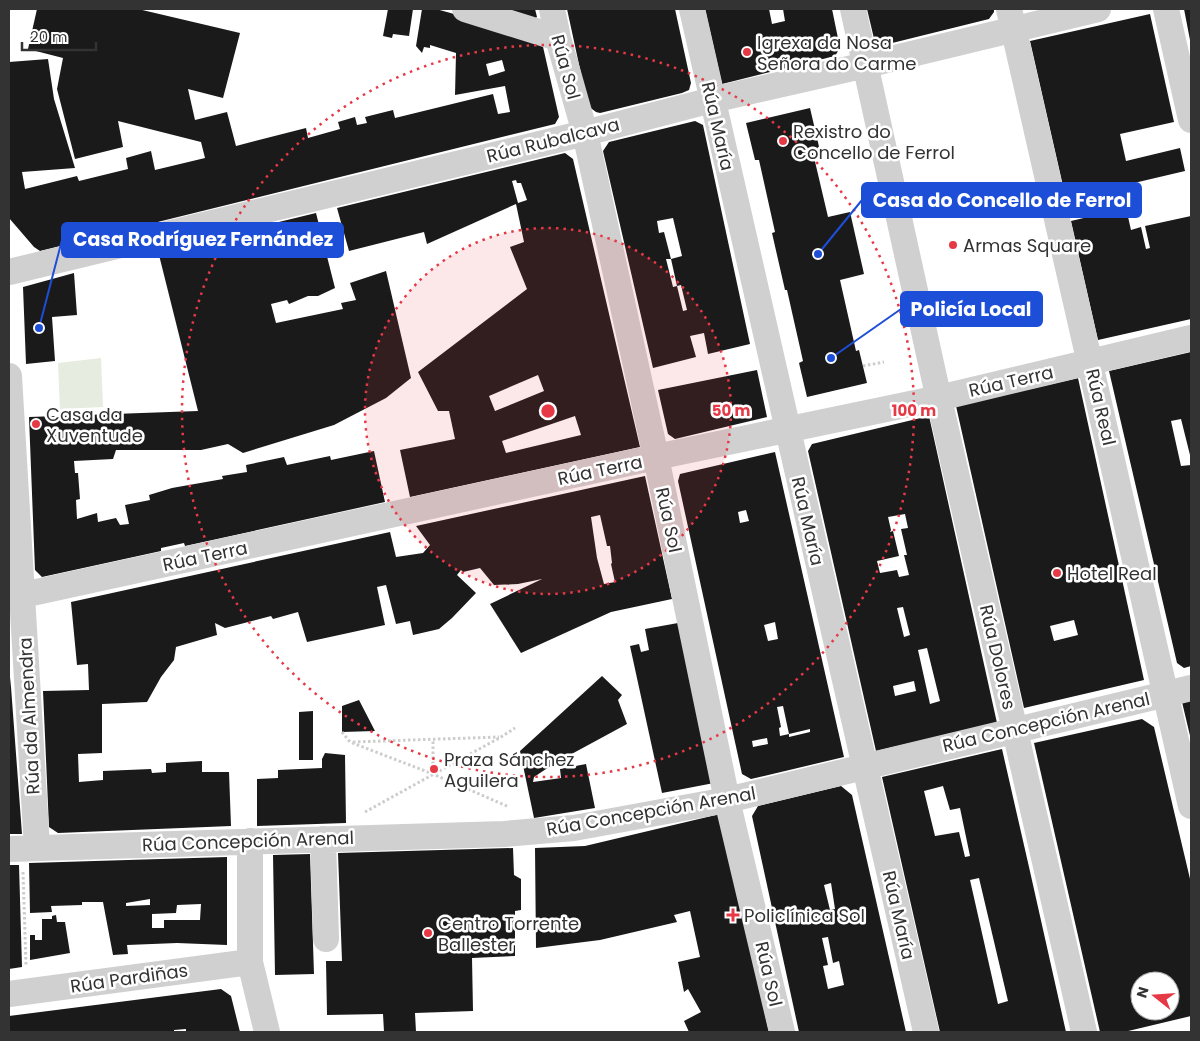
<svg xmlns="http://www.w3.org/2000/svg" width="1200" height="1041" font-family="Poppins,sans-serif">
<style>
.green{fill:#e6ecdf}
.building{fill:#1a1a1a;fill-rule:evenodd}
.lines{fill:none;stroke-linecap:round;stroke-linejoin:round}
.path{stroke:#cdcdcd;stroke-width:3;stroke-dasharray:2.5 2.5;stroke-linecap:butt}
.street{stroke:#d0d0d0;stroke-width:26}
.ring{fill:none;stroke:#e63946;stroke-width:2.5;stroke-dasharray:2.5 5}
.poi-dot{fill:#e63946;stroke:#fff;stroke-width:2}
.labels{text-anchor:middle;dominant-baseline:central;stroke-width:5;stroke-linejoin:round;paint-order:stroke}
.poi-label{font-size:18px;fill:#333;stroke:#fff;text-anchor:start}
.street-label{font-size:18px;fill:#333;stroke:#fff}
.centre{fill:#e63946;stroke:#fff;stroke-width:2.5}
.ring-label{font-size:15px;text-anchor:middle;font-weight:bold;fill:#e63946;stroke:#fff;stroke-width:5;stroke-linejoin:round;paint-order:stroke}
.leader{fill:none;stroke:#1d4ed8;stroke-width:2}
.callout-dot{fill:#1d4ed8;stroke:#fff;stroke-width:2}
.callout{fill:#1d4ed8;stroke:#1d4ed8;stroke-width:2}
.callout-label{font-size:19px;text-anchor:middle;font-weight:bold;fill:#fff}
</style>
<rect width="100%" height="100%" fill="#fff"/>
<path class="green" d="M101 358 103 407 60 409 58 363Z"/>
<path class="building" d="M37 9H138L240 33 223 98 188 89 195 120 227 112 236 146 306 128 308 138 340 129 338 122 355 117 357 125 367 123 365 117 393 110 395 118 493 94 498 114 510 112 505 86 455 95 456 53 430 45V48L424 47 422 53 416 46 422 9H436L541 38 559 117 555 124 40 251 34 247 9 218V62L48 59 54 99 75 168 22 172 25 189 77 176 79 181 128 169 126 158 151 151 155 170 205 158 201 142 118 121 123 147 75 159 57 89 63 58 28 49ZM502 60 505 71 489 76 486 64Z
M388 9H413L409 36 393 34 392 38 383 36Z
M494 9H535L537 17 532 21Z
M567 9H675L691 83 689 90 682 93 600 113 596 112 588 106Z
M705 9H769L772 24 785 21 783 9H832L840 48 835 56 722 84Z
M867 9H994V12L989 19 876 47Z
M1184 9H1191V40H1190Z
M1150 14 1174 122 1120 134 1126 161 1180 148 1185 171 1066 199 1030 41Z
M810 108 820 151 813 153 828 217 850 212 864 274 840 280 856 351 859 350 867 383 807 397 799 363 803 361 787 290H785L772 233 775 232 759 160H755L746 123Z
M695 121 703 125 750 344 708 354 704 333 690 336 696 357 653 368 603 151 609 142ZM673 218 682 256 671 259 664 232 659 233 657 221ZM666 259H671L677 286 681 285 687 310 683 311 677 286 673 287Z
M565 153 573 159 640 447 410 497 400 450 455 439 449 411H438L418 372 527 289 510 247 524 242 516 204 427 244 424 232 349 251 337 208ZM516 180 517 183H521L527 200 518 203 512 181ZM538 375 544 391 495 411 489 396ZM575 416 581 435 506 453 502 441Z
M1126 208 1131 230 1141 227 1146 249 1150 248 1145 226 1191 216V319L1098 340 1071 221Z
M316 213 335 288 318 296H308L289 304 287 300 271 304 276 323 343 309 341 303 356 300 350 283 386 271 411 378 386 398 334 425 243 453 228 444 201 450H116L113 459 74 461 75 473H78L80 499 76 500 77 519 97 513 98 522 116 518 120 525 129 524 125 505 150 500 149 495 172 488 223 479 222 476 247 472 246 465 284 457 287 465 330 456 331 460 374 451 385 502 185 546 184 543 161 548V551L42 577 35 570 29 417 198 411 158 251Z
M74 273 77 315 52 317 55 361 26 364 23 287Z
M1191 352V459L1181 419 1171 421 1181 466 1191 465V666L1184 668 1177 663 1109 371Z
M757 370 767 417 675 439 668 434 658 390Z
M1078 378 1144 680 1024 708 956 406ZM1074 620 1078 635 1054 641 1050 626Z
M929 416 997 723 876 751 808 451 812 444ZM905 514 908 528 901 529 907 555H904L909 575 899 577 897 570 880 573 877 561 899 556 893 531 890 532 891 530 888 517ZM903 607 910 635 904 637 897 608ZM927 648 940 701 930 704 918 650ZM914 681 916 691 895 696 893 686Z
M775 452 844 757 751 779 742 774 678 481 680 474ZM746 510 749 521 740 523 738 512ZM775 622 778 639 768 641 764 625ZM783 706 789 734 780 736 779 728 781 727 777 707ZM810 729V732L789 737V734ZM767 738 768 744 753 747 752 741Z
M645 476 672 599 611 612 521 653 490 604 542 579 518 584 494 585 480 568 463 572 461 570 457 575 476 593 452 618 439 629 413 635 410 621 396 624 386 585 377 587 385 625 307 642 298 612 273 619 271 616 225 628 215 623 217 635 176 647 174 660 161 677 147 702 102 704V753L78 754 79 782 103 780V771L151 769 152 773 166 772V763L202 761V772H229L231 826 58 833 49 827 43 691 89 690 88 664 77 665 71 602 390 532 396 557 423 553 430 545 416 526ZM600 515 607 546H610L612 563 611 564 615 582 604 584 597 558 591 517Z
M678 623 714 783 662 793 630 646 639 644 641 652 649 650 645 629Z
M602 676 622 695 618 700 627 724 555 763 534 777 533 782 561 778 560 769 586 764 595 808 534 818 520 751Z
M9 677H10L11 687 22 834H9Z
M359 700 375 731 342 732V706Z
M1191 700V740L1182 702Z
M313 711V760H299V712Z
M1142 719 1154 727 1191 883V1016L1124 1032H1100L1034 743ZM1152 973 1153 981H1170V1011H1140V981H1146L1144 975Z
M1002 749 1029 867 1066 1032H940L882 777ZM943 786 950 810 960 808 970 856 965 857 959 832 935 836 924 791ZM979 878 1008 1001 998 1004 970 880Z
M325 753 345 755 346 823 257 826V779L278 778V770L322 768V759Z
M841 786 852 795 906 1032H799L752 816 758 806ZM831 883 835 909 830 910 824 885ZM828 937 833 963 839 961 844 985 828 989 823 966 828 965 822 938Z
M720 814 769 1032H689L684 1021 701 1012 688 989 684 992 678 962 700 957 690 911 674 915 677 922 600 940 536 948 535 848 585 846Z
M513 848 514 875 521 879V910L515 911V956L472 958 473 1011 415 1013 416 1032H384L383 1014 327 1015 326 961H342L338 853Z
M310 854 314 974 275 975 273 855Z
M227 857V945L177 943 127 945 128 954 113 955 103 902H82V905L51 906 52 912 30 913 29 863ZM150 899V905L126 906V903ZM201 904 200 920H164V928H152V914L176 913 177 905Z
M9 865H19L22 967 9 969Z
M56 915 57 922H65L70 953 30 960V935H35V940H42V919H52V916Z
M221 989 231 996 240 1032H186V1029L174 1030V1032H9V1016Z"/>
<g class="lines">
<path class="path" d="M815 131 825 128
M863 366 884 362
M342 732 350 742 433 774 509 807
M353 742 499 737
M433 774V739
M365 812 501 737 515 728
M23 872 26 966"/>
<path class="street" d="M465 9 558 38
M552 9 558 38 585 133 656 457 727 800 782 1032
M692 9C768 350 848 691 926 1032
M853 9 936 386 1084 1032
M1009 9 1191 806
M1166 9 1191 120
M9 272 585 133 712 100 866 65 1098 9
M9 376 37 848
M9 598 656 457 939 398 1191 338
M323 839 326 939
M250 841V962L267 1032
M9 849 504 834 574 828 727 800 1191 688
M9 994 250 962"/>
</g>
<circle cx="548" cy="411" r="183" fill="#e63946" fill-opacity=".12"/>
<g class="ring">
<circle cx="548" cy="411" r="183"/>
<circle cx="548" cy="411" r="366"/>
</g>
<g class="poi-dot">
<circle cx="747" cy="52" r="5"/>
<circle cx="783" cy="141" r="5"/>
<circle cx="953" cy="245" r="5"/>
<circle cx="36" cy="424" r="5"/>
<circle cx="1057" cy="573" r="5"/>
<circle cx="434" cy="769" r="5"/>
<path d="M730.5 907.5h5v5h5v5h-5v5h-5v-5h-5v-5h5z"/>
<circle cx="428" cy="933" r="5"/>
</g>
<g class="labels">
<g class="poi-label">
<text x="757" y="42">Igrexa da Nosa<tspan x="757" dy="21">Señora do Carme</tspan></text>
<text x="793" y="131">Rexistro do<tspan x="793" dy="21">Concello de Ferrol</tspan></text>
<text x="963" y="245">Armas Square</text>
<text x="46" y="414">Casa da<tspan x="46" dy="21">Xuventude</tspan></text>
<text x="1067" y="573">Hotel Real</text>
<text x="444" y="759">Praza Sánchez<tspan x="444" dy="21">Aguilera</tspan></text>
<text x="744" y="915">Policlínica Sol</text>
<text x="438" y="923">Centro Torrente<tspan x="438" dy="21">Ballester</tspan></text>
</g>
<g class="street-label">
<text transform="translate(566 67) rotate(75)">Rúa Sol</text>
<text transform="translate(718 126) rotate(77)">Rúa María</text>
<text transform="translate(553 140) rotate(-14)">Rúa Rubalcava</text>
<text transform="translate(1011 381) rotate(-13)">Rúa Terra</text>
<text transform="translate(1101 407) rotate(77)">Rúa Real</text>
<text transform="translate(600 470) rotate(-12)">Rúa Terra</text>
<text transform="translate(669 520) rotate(78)">Rúa Sol</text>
<text transform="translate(808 521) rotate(77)">Rúa María</text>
<text transform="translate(205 556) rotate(-12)">Rúa Terra</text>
<text transform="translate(998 657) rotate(77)">Rúa Dolores</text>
<text transform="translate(29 716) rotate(-93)">Rúa da Almendra</text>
<text transform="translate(1046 722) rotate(-13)">Rúa Concepción Arenal</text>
<text transform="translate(651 811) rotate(-10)">Rúa Concepción Arenal</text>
<text transform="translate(248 841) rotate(-2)">Rúa Concepción Arenal</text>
<text transform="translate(899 915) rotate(77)">Rúa María</text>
<text transform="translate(769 974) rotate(77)">Rúa Sol</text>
<text transform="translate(129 978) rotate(-8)">Rúa Pardiñas</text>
</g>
</g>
<circle cx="548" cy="411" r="8" class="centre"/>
<g class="ring-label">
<text x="731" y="416">50 m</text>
<text x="914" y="416">100 m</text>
</g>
<path class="leader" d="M818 254L862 200M39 328L62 240M831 358L901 309"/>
<g class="callout-dot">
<circle cx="818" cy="254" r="5"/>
<circle cx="39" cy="328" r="5"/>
<circle cx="831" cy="358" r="5"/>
</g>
<g class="callout">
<rect x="862" y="183" width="279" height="34" rx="5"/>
<rect x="62" y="223" width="281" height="34" rx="5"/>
<rect x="901" y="292" width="141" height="34" rx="5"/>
</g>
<g class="callout-label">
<text x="1002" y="207">Casa do Concello de Ferrol</text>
<text x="203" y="246">Casa Rodríguez Fernández</text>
<text x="971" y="316">Policía Local</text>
</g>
<rect width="1200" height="1041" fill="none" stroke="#333333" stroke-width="20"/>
<g transform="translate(1155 996) rotate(287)"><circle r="24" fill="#ffffff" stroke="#adadad"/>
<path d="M0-4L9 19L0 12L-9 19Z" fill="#e63946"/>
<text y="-8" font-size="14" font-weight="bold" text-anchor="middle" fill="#333333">N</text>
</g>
<path d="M22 42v8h74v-8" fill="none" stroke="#333333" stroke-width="2.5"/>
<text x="30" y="42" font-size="15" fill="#333333" stroke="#ffffff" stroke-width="4" paint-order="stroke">20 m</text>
</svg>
